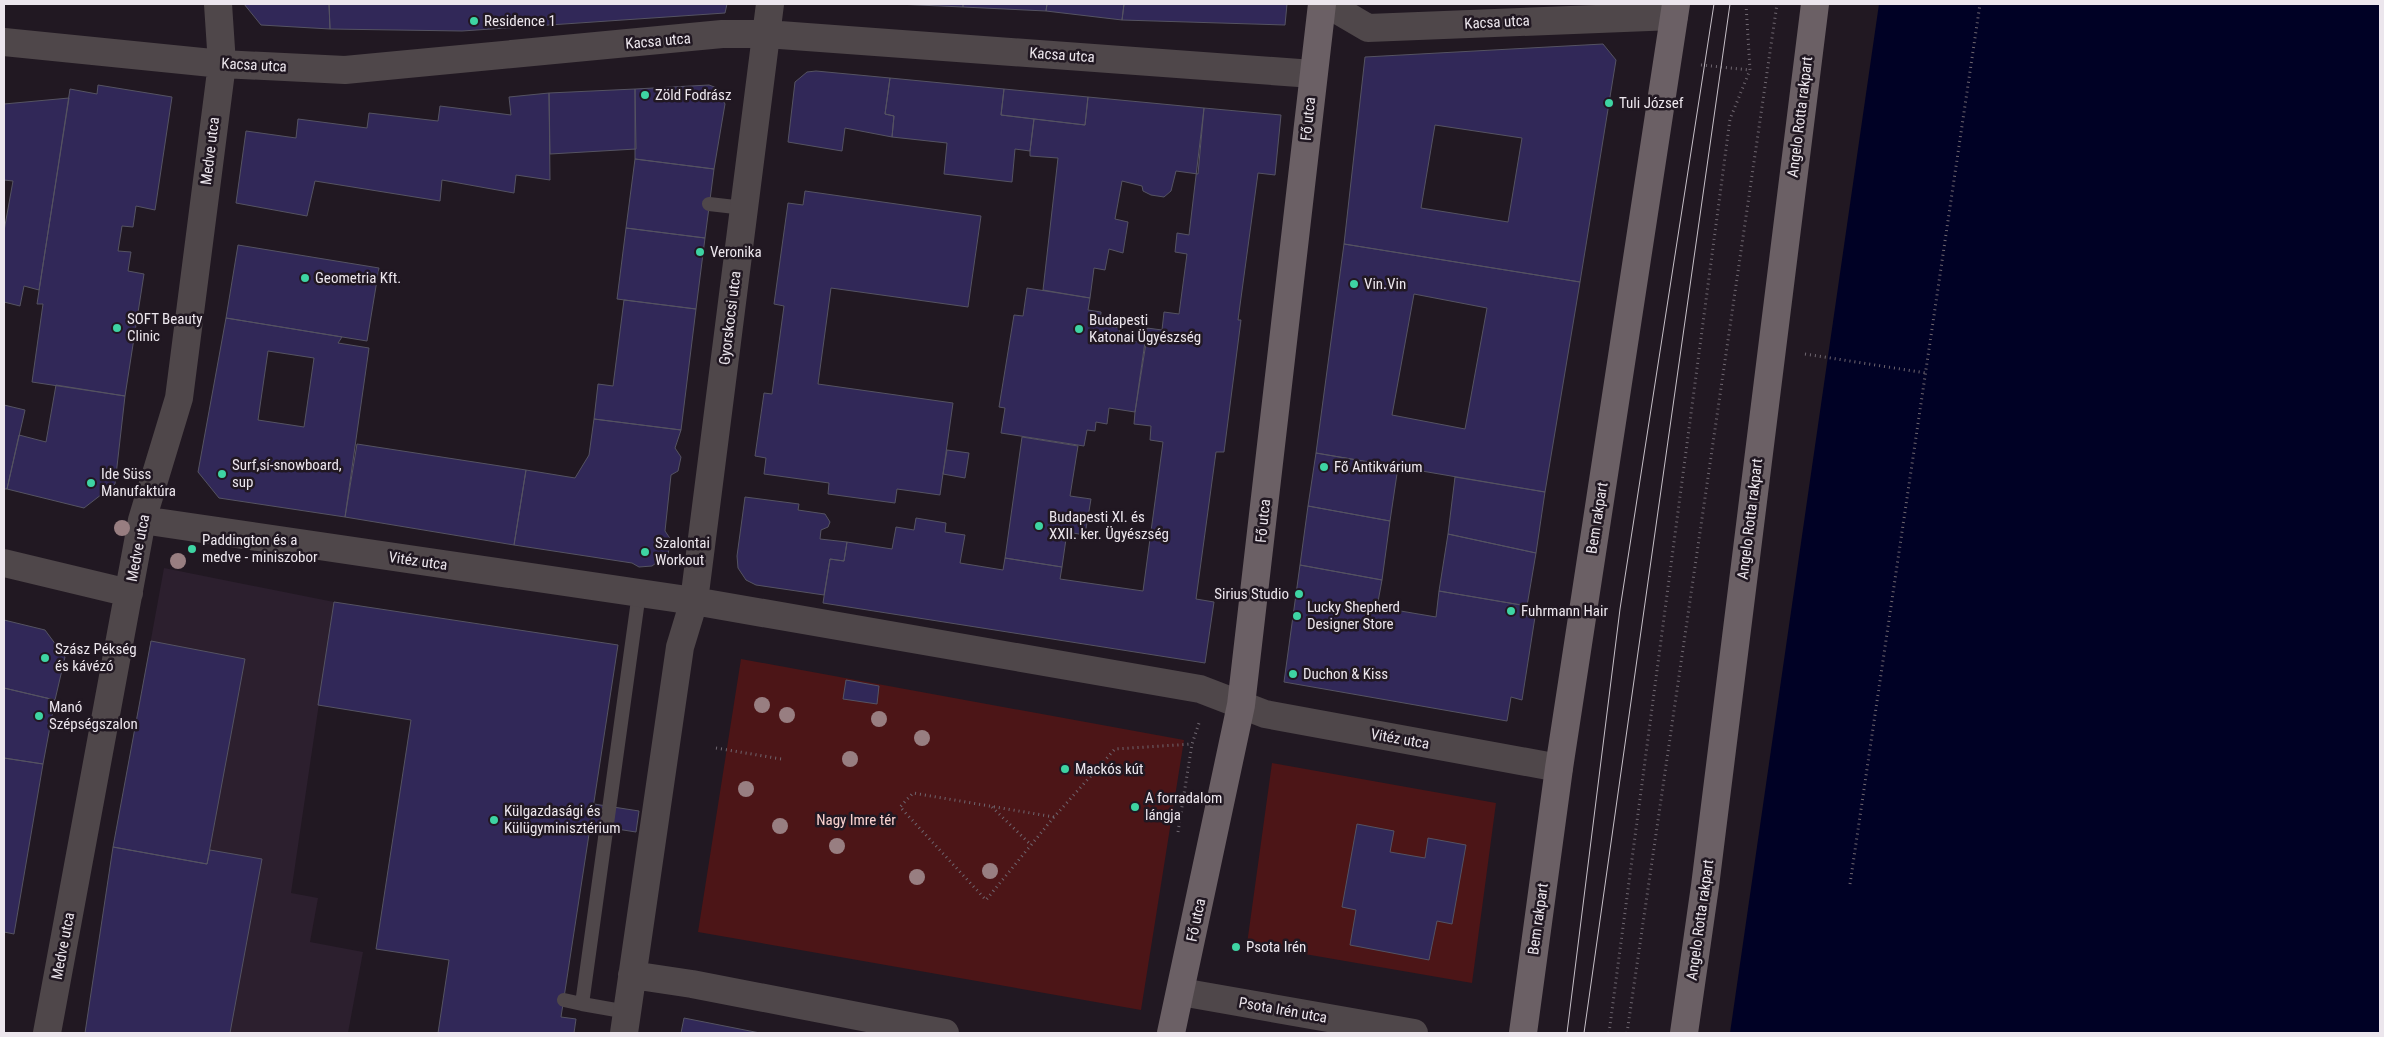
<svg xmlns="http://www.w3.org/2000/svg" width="2384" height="1037" font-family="'Roboto Condensed',sans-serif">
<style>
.built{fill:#2c1f2e}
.green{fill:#4c1517}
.water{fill:#000125}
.building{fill:#312858;stroke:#555362;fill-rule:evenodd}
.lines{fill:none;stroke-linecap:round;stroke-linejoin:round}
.path{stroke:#6f6770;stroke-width:3;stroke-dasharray:1 4;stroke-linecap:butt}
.lane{stroke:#4f474a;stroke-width:14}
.street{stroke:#4f474a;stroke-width:28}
.secondary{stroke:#6b6065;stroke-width:28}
.tram{stroke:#c7c0c8;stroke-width:1}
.tree{fill:#987e81}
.poi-dot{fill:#3ed4a3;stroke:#211822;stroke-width:2}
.labels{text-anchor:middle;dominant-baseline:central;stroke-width:5;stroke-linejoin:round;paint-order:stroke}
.poi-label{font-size:15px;fill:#ece6ed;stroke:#211822;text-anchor:start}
.street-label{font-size:15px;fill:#ece6ed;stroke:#211822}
.park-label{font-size:15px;fill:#fad2cf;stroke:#211822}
</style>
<rect width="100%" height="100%" fill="#211822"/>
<path class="built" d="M164 568 334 602 291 893 318 898 310 942 363 952 348 1033H85L113 847Z"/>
<path class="green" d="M741 659 1184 740 1141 1010 698 932Z
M1272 763 1496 803 1472 983 1247 944Z"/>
<path class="water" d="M1879 4H2380V1033H1730Z"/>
<path class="building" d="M244 4H329L330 29 261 25Z
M329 4H727L725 13 462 31 330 29Z
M896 4H963V7Z
M963 4H1047L1046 11 963 7Z
M1047 4H1124L1122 20 1046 11Z
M1124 4H1287L1285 25 1122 20Z
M1603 44 1616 60 1580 282 1344 244 1365 57ZM1435 125 1522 138 1508 222 1421 208Z
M816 71 890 78 885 114 894 116 892 137 845 128 842 151 788 142 795 82 807 72Z
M890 78 1004 89 1001 115 1034 119 1030 151 1015 149 1012 182 944 174 947 143 892 137 894 116 885 114Z
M98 85 172 97 155 210 136 206 133 227 122 226 118 251 131 252 128 271 144 274 125 396 32 382 43 304H37L70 89 97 94Z
M709 85 717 88 725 104 714 169 635 159V89Z
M635 89 636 149 550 154 549 93Z
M1004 89 1088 97 1085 125 1001 115Z
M549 93 550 180 516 175 514 193 442 180 440 201 315 181 307 216 236 203 246 131 296 138 298 119 367 128 369 113 438 121 440 106 511 115 509 97Z
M1088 97 1204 108 1198 174 1176 171 1171 191 1164 197 1151 195 1143 191 1142 186 1122 181 1115 219 1128 222 1123 253 1109 249 1105 270 1094 268 1090 298 1043 290 1058 158 1030 156V151L1034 119 1085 125Z
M69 98 39 290 24 286 20 306 4 302V231L13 181 4 180V104Z
M1204 108 1281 115 1275 175 1258 173 1238 320H1241L1224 452H1216L1196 599 1214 602 1205 663 823 603 830 559 844 561 847 542 892 549 896 527 914 530 916 518 946 523 945 532 965 535 960 563 1003 570 1005 558 1062 567 1060 579 1143 591 1163 442 1150 440 1151 426 1134 424 1135 412 1147 328 1162 330 1164 312 1179 314 1187 254 1175 252 1177 233 1189 235Z
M635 159 714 169 705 238 626 228Z
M805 191 981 216 968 307 831 288 818 384 953 403 940 495 897 489 895 503 828 494 829 483 764 474 766 458 755 456 764 393 772 394 784 306 774 304 788 203 803 205Z
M626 228 705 238 696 309 617 299Z
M1344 244 1580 282 1545 492 1316 453ZM1414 294 1487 308 1465 429 1392 415Z
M238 245 379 268 367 341 226 318Z
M1027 288 1090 298 1088 310 1101 312 1100 325 1120 328 1118 339 1146 343 1135 412 1109 408 1107 424 1096 422 1095 431 1087 430 1084 446 1001 433 1005 408 999 407 1014 315 1023 316Z
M624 300 696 309 681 430 594 419 598 384 613 386Z
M226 318 342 337 338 343 369 348 345 517 219 498 198 472ZM268 351 314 358 304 427 258 420Z
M56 385 125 396 115 484 84 508 7 489 19 435 46 442Z
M4 405 25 410 7 489H4Z
M594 419 681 430 675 448 681 457 678 471 671 475 665 531 671 540 668 554 652 566 639 567 632 563 514 545 526 470 575 478 589 455Z
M1022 437 1078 446 1070 496 1091 499 1085 535 1067 532 1062 567 1005 558Z
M357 444 526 470 514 545 345 517Z
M947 450 969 453 965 478 943 474Z
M1316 453 1398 467 1390 521 1308 506Z
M1455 477 1545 492 1536 553 1448 534Z
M745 497 799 504 798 510 825 514 830 522 828 527 821 530 820 539 847 542 844 561 830 559 824 595 756 585 746 580 738 568 737 556Z
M1308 506 1390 521 1382 580 1300 565Z
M1448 534 1536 553 1527 606 1439 591Z
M1300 565 1382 580 1377 607 1436 617 1439 591 1527 606 1526 616 1535 617 1522 700 1511 697 1507 721 1284 682Z
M334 602 618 645 561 1017 576 1019 574 1033H438L449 960 376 949 411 720 318 705Z
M4 620 45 630 65 657 55 700 4 688Z
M151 641 245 659 207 864 113 847Z
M846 680 879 686 877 704 843 699Z
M4 688 55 700 43 764 4 758Z
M4 758 43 764 14 934 4 932Z
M594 804 639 811 636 832 591 825Z
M1357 824 1394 831 1390 852 1425 858 1428 838 1466 845 1452 924 1437 921 1429 960 1350 945 1356 910 1342 907Z
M113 847 207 864 210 850 262 859 230 1033H85Z
M684 1018 760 1033H681Z"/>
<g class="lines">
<path class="path" d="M1701 65 1750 70
M1805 354 1926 373
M716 748 781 759
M992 807 1031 845
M1054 817 913 793 900 807 986 900 1054 817 1115 749 1192 744
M1178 832 1192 744 1199 723
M1850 884 1980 4
M1609 1033 1730 119 1750 70 1746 4
M1627 1033 1777 4"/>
<path class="lane" d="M709 204 744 208
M564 1000 582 1004
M627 1012 582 1004 639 593"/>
<path class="street" d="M1327 4 1368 28 1674 16
M4 42 222 64 345 70 722 34H766L1313 74
M142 520 694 601 1200 689 1265 714 1559 768
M4 563 129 593
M632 975 692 984 945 1033
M1181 992 1414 1033
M47 1033 142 520 179 398 222 64 218 4
M624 1033 680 647 694 601 770 4"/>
<path class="secondary" d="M1171 1033 1241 705 1322 4
M1523 1033 1559 768 1676 4
M1684 1033 1705 886 1815 4"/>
<path class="tram" d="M1567 1033 1620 609 1714 4
M1584 1033 1730 4"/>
</g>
<g class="tree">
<circle cx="122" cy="528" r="8"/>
<circle cx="178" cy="561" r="8"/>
<circle cx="762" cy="705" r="8"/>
<circle cx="787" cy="715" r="8"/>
<circle cx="879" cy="719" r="8"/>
<circle cx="922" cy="738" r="8"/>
<circle cx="850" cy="759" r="8"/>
<circle cx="746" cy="789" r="8"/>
<circle cx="780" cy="826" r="8"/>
<circle cx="837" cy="846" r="8"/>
<circle cx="990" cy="871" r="8"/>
<circle cx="917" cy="877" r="8"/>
</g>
<g class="poi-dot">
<circle cx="474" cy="21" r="5"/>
<circle cx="645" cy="95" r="5"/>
<circle cx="1609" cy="103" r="5"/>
<circle cx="700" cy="252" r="5"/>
<circle cx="305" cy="278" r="5"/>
<circle cx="1354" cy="284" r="5"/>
<circle cx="117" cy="328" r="5"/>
<circle cx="1079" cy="329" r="5"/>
<circle cx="1324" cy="467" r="5"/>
<circle cx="222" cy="474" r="5"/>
<circle cx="91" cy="483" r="5"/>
<circle cx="1039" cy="526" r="5"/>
<circle cx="192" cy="549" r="5"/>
<circle cx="645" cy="552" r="5"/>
<circle cx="1299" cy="594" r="5"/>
<circle cx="1511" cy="611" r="5"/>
<circle cx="1297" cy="616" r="5"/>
<circle cx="45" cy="658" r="5"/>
<circle cx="1293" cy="674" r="5"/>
<circle cx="39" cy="716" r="5"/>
<circle cx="1065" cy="769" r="5"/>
<circle cx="1135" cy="807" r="5"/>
<circle cx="494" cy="820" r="5"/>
<circle cx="1236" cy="947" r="5"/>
</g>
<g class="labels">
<g class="poi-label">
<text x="484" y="21">Residence 1</text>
<text x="655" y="95">Zöld Fodrász</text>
<text x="1619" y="103">Tuli József</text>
<text x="710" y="252">Veronika</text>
<text x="315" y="278">Geometria Kft.</text>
<text x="1364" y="284">Vin.Vin</text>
<text x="127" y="319">SOFT Beauty<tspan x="127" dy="17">Clinic</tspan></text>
<text x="1089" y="320">Budapesti<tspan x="1089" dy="17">Katonai Ügyészség</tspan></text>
<text x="232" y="465">Surf,sí-snowboard,<tspan x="232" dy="17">sup</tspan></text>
<text x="1334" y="467">Fő Antikvárium</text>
<text x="101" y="474">Ide Süss<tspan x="101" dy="17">Manufaktúra</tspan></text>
<text x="1049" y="517">Budapesti XI. és<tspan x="1049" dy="17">XXII. ker. Ügyészség</tspan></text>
<text x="202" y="540">Paddington és a<tspan x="202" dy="17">medve - miniszobor</tspan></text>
<text x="655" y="543">Szalontai<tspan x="655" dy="17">Workout</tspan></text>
<text x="1289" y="594" text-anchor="end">Sirius Studio</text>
<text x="1307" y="607">Lucky Shepherd<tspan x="1307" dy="17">Designer Store</tspan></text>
<text x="1521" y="611">Fuhrmann Hair</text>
<text x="55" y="649">Szász Pékség<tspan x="55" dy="17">és kávézó</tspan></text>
<text x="1303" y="674">Duchon &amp; Kiss</text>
<text x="49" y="707">Manó<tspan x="49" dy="17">Szépségszalon</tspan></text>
<text x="1075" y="769">Mackós kút</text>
<text x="1145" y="798">A forradalom<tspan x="1145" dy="17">lángja</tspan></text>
<text x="504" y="811">Külgazdasági és<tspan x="504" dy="17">Külügyminisztérium</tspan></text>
<text x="1246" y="947">Psota Irén</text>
</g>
<g class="street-label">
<text transform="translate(1497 22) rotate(-3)">Kacsa utca</text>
<text transform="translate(658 41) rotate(-5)">Kacsa utca</text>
<text transform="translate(1062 55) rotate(4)">Kacsa utca</text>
<text transform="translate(254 65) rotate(3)">Kacsa utca</text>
<text transform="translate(1800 117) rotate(-83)">Angelo Rotta rakpart</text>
<text transform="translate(1308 119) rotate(-84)">Fő utca</text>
<text transform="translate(210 151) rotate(-83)">Medve utca</text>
<text transform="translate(730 318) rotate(-83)">Gyorskocsi utca</text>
<text transform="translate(1597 518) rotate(-81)">Bem rakpart</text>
<text transform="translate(1750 519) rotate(-83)">Angelo Rotta rakpart</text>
<text transform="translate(1263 521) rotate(-84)">Fő utca</text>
<text transform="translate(138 548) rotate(-79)">Medve utca</text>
<text transform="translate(418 561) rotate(8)">Vitéz utca</text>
<text transform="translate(1400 739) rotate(10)">Vitéz utca</text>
<text transform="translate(1538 919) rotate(-82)">Bem rakpart</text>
<text transform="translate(1196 920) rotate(-78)">Fő utca</text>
<text transform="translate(1700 920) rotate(-82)">Angelo Rotta rakpart</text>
<text transform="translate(63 946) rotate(-79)">Medve utca</text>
<text transform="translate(1283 1010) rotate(10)">Psota Irén utca</text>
</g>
<g class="park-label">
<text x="856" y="820">Nagy Imre tér</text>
</g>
</g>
<rect width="2384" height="1037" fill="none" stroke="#ece6ed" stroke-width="10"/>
</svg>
